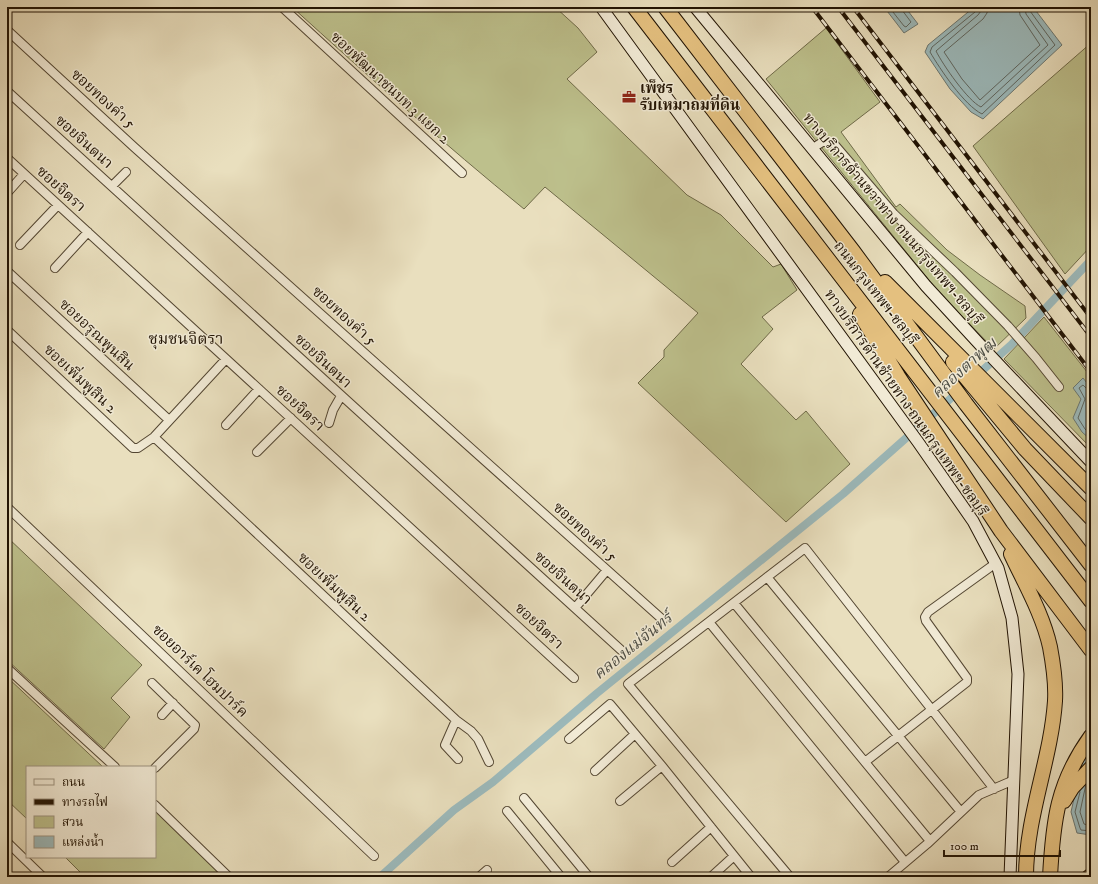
<svg xmlns="http://www.w3.org/2000/svg" width="1098" height="884" font-family="'IM FELL DW Pica','Noto Serif Thai',serif">
<style>
.green{fill:#bdc08c;stroke:#6f6a48}
.water{fill:#9cbabc;stroke:#6b7772}
.lines{fill:none;stroke-linecap:round;stroke-linejoin:round}
.shore{stroke:#5e6660;stroke-width:1}
.canal{stroke:#9cbabc;stroke-width:8}
.street-casing{stroke:#534632;stroke-width:10}
.secondary-casing{stroke:#211303;stroke-width:13}
.highway-casing{stroke:#211303;stroke-width:16}
.street{stroke:#f1ead5;stroke-width:8}
.secondary{stroke:#f1ead5;stroke-width:11}
.highway{stroke:#e4c07f;stroke-width:14}
.rail-casing{stroke:#211303;stroke-width:4}
.rail{stroke:#f1ead5;stroke-width:2.5;stroke-dasharray:8;stroke-linecap:butt}
.labels{text-anchor:middle;dominant-baseline:central;stroke-width:3;stroke-linejoin:round;paint-order:stroke}
.street-label{font-size:15px;fill:#211303;stroke:#f1ead5}
.poi-label{font-size:15px;font-weight:bold;fill:#211303;stroke:#f1ead5;text-anchor:start}
.neighbourhood-label{font-size:16px;fill:#211303;stroke:#f1ead5}
.water-label{font-size:16px;font-style:italic;fill:#4c4d44;stroke:#f1ead5}
</style>
<rect width="100%" height="100%" fill="#e9dfbe"/>
<filter id="stains"><feTurbulence type="fractalNoise" baseFrequency=".005" numOctaves="4"/><feColorMatrix values="0 0 0 0 .2 0 0 0 0 .09 0 0 0 0 .02 0 0 0 .5 -.17"/></filter>
<radialGradient id="worn" r=".72"><stop offset=".6" stop-color="#630" stop-opacity="0"/><stop offset="1" stop-color="#630" stop-opacity=".3"/></radialGradient>
<path class="green" d="M292 7H555L578 28 597 52 567 79 687 195 721 215 773 267 781 264 797 290 762 317 773 329 741 364 796 420 806 411 850 464 786 522 638 383 664 357V350L698 313 545 187 524 209C444 144 368 76 292 7Z
M826 28 880 102 841 132 896 207 900 204 947 250 980 275 1025 306 1026 318 994 349 941 295 766 79Z
M1091 43V246L1065 274 973 146Z
M1044 317 1091 377V448L1004 359Z
M7 537 142 665 111 698 130 717 104 749 7 660Z
M7 677 103 767H27V819L7 800Z
M155 809 223 877H85L65 857H155Z"/>
<path class="water" d="M884 7H905L918 24 904 33Z
M976 7H1033L1062 45 983 119 971 112 950 89 925 52 928 45 973 8Z
M1083 378 1091 388V440L1082 432 1073 418 1081 399 1073 388Z
M1091 735V835L1077 833 1071 812 1088 736Z"/>
<g class="lines">
<path class="shore" d="M889 7 904 26 906 27 911 22 902 10V7
M977 7 975 12 932 47 930 52C940 69 964 105 982 114L1055 45 1030 11V7
M982 7 981 11 978 15 936 51C943 65 968 101 981 107L1048 45 1026 14 1025 7
M988 7 987 13 983 19 944 52 962 79 980 100 1040 45 1020 15 1019 7
M1091 390 1087 389 1083 385 1079 388 1085 399 1078 418 1085 429 1091 435
M1086 784 1080 812 1084 824 1091 826
M1080 792 1075 812 1080 828 1081 830 1091 831"/>
<path class="canal" d="M380 877 454 810 493 782 596 694 843 494 1011 345 1091 260"/>
<g class="street-casing">
<path id="street" d="M282 7 462 173
M7 30 134 147 663 620
M7 91 621 650
M813 148 824 141 834 144 894 214 955 272 1008 326 1036 358 1059 387
M7 158 574 678
M112 186 126 172
M7 193 24 174
M20 245 58 205
M55 268 88 232
M7 271 169 420
M7 330 133 448H138L154 437 226 359
M329 423 333 410 341 396
M226 425 259 389
M154 437 456 720 471 731 478 739 489 762
M257 452 291 418
M7 507 374 856
M767 577 961 812
M734 603 930 841
M575 608 607 570
M709 622 905 862
M7 668 115 767
M152 683 195 725 194 729 155 768
M162 715 173 703
M456 720 445 745 458 759
M569 739 610 704 662 766 751 877
M865 762 967 682V678L926 621 925 617 928 612 996 563
M595 771 635 734
M524 798 589 877
M620 801 662 766
M155 805 229 877
M507 811 561 877
M7 842 43 877
M672 862 711 827
M479 877 487 870
M711 877 734 856
M790 877 628 684 805 548 994 789
M888 877 927 844 979 795 1014 780"/>
</g>
<g class="secondary-casing">
<path id="secondary" d="M601 7 918 442 973 521 998 568 1012 618 1018 674 1010 877
M695 7 926 286 984 349 1091 462"/>
</g>
<g class="highway-casing">
<path id="highway" d="M634 7 1091 601
M665 7 853 251 966 404 1091 565
M885 282 1091 488
M860 314 898 376 1001 531 1091 650
M953 362 1025 449 1091 518
M1011 554C1025 584 1043 615 1050 647 1053 663 1056 684 1055 701 1051 760 1026 816 1026 877
M1064 801 1072 788 1091 768
M1050 877C1053 821 1057 783 1091 736
M1089 877 1091 876"/>
</g>
<use href="#street" class="street"/>
<use href="#secondary" class="secondary"/>
<use href="#highway" class="highway"/>
<g class="rail-casing">
<path id="rail" d="M812 7 1091 372
M838 7 1091 337
M853 7 1091 318"/>
</g>
<use href="#rail" class="rail"/>
</g>
<defs>
<g id="office-bare" transform="scale(1.08)"><path d="M-6-3h4V-5.5h4V-3h4V5H-6ZM-1-4.5V-3h2v-1.5ZM-6 0V1H6V0Z" fill="#8f2418" stroke="#f1ead5" stroke-width="2.5" paint-order="stroke"/></g>
</defs>
<g fill-rule="evenodd">
<use href="#office-bare" x="629" y="97"/>
</g>
<g class="labels">
<g class="street-label">
<text transform="translate(390 88) rotate(43)">ซอยพัฒนาชนบท 3 แยก 2</text>
<text transform="translate(103 99) rotate(42)">ซอยทองคำ 5</text>
<text transform="translate(84 142) rotate(42)">ซอยจินตนา</text>
<text transform="translate(61 189) rotate(42)">ซอยจิตรา</text>
<text transform="translate(893 219) rotate(50)">ทางบริการด้านขวาทาง ถนนกรุงเทพฯ-ชลบุรี</text>
<text transform="translate(876 293) rotate(52)">ถนนกรุงเทพฯ-ชลบุรี</text>
<text transform="translate(344 316) rotate(42)">ซอยทองคำ 5</text>
<text transform="translate(97 335) rotate(43)">ซอยอรุณพูนสิน</text>
<text transform="translate(323 361) rotate(43)">ซอยจินตนา</text>
<text transform="translate(80 379) rotate(43)">ซอยเพิ่มพูสิน 2</text>
<text transform="translate(906 403) rotate(55)">ทางบริการด้านซ้ายทาง ถนนกรุงเทพฯ-ชลบุรี</text>
<text transform="translate(300 408) rotate(43)">ซอยจิตรา</text>
<text transform="translate(585 532) rotate(42)">ซอยทองคำ 5</text>
<text transform="translate(563 578) rotate(42)">ซอยจินตนา</text>
<text transform="translate(334 587) rotate(43)">ซอยเพิ่มพูสิน 2</text>
<text transform="translate(539 626) rotate(43)">ซอยจิตรา</text>
<text transform="translate(200 671) rotate(44)">ซอยอาร์เค โฮมปาร์ค</text>
</g>
<g class="poi-label">
<text x="640" y="88">เพ็ชร<tspan x="640" dy="17">รับเหมาถมที่ดิน</tspan></text>
</g>
<g class="neighbourhood-label">
<text x="186" y="339">ชุมชนจิตรา</text>
</g>
<g class="water-label">
<text transform="translate(964 368) rotate(-42)">คลองตาพุฒ</text>
<text transform="translate(633 646) rotate(-39)">คลองแม่จันทร์</text>
</g>
</g>
<rect width="1098" height="884" fill="none" stroke="#e9dfbe" stroke-width="24"/>
<rect x="8" y="8" width="1082" height="868" fill="none" stroke="#211303" stroke-width="2"/>
<rect x="12" y="12" width="1074" height="860" fill="none" stroke="#211303"/>
<rect x="26" y="766" width="130" height="92" fill="#f1ead5" stroke="#9e9481"/>
<rect x="34" y="779" width="20" height="6" fill="#f1ead5" stroke="#9e9481"/>
<text x="62" y="786" font-size="12" fill="#211303">ถนน</text>
<rect x="34" y="799" width="20" height="6" fill="#211303" stroke="#9e9481"/>
<text x="62" y="806" font-size="12" fill="#211303">ทางรถไฟ</text>
<rect x="34" y="816" width="20" height="12" fill="#bdc08c" stroke="#9e9481"/>
<text x="62" y="826" font-size="12" fill="#211303">สวน</text>
<rect x="34" y="836" width="20" height="12" fill="#9cbabc" stroke="#9e9481"/>
<text x="62" y="846" font-size="12" fill="#211303">แหล่งน้ำ</text>
<path d="M944 850v6h116v-6" fill="none" stroke="#211303" stroke-width="2"/>
<text x="950" y="850" font-size="12" fill="#211303" stroke="#f1ead5" stroke-width="3" paint-order="stroke">100 m</text>
<rect width="100%" height="100%" filter="url(#stains)"/>
<rect width="100%" height="100%" fill="url(#worn)"/>
</svg>
